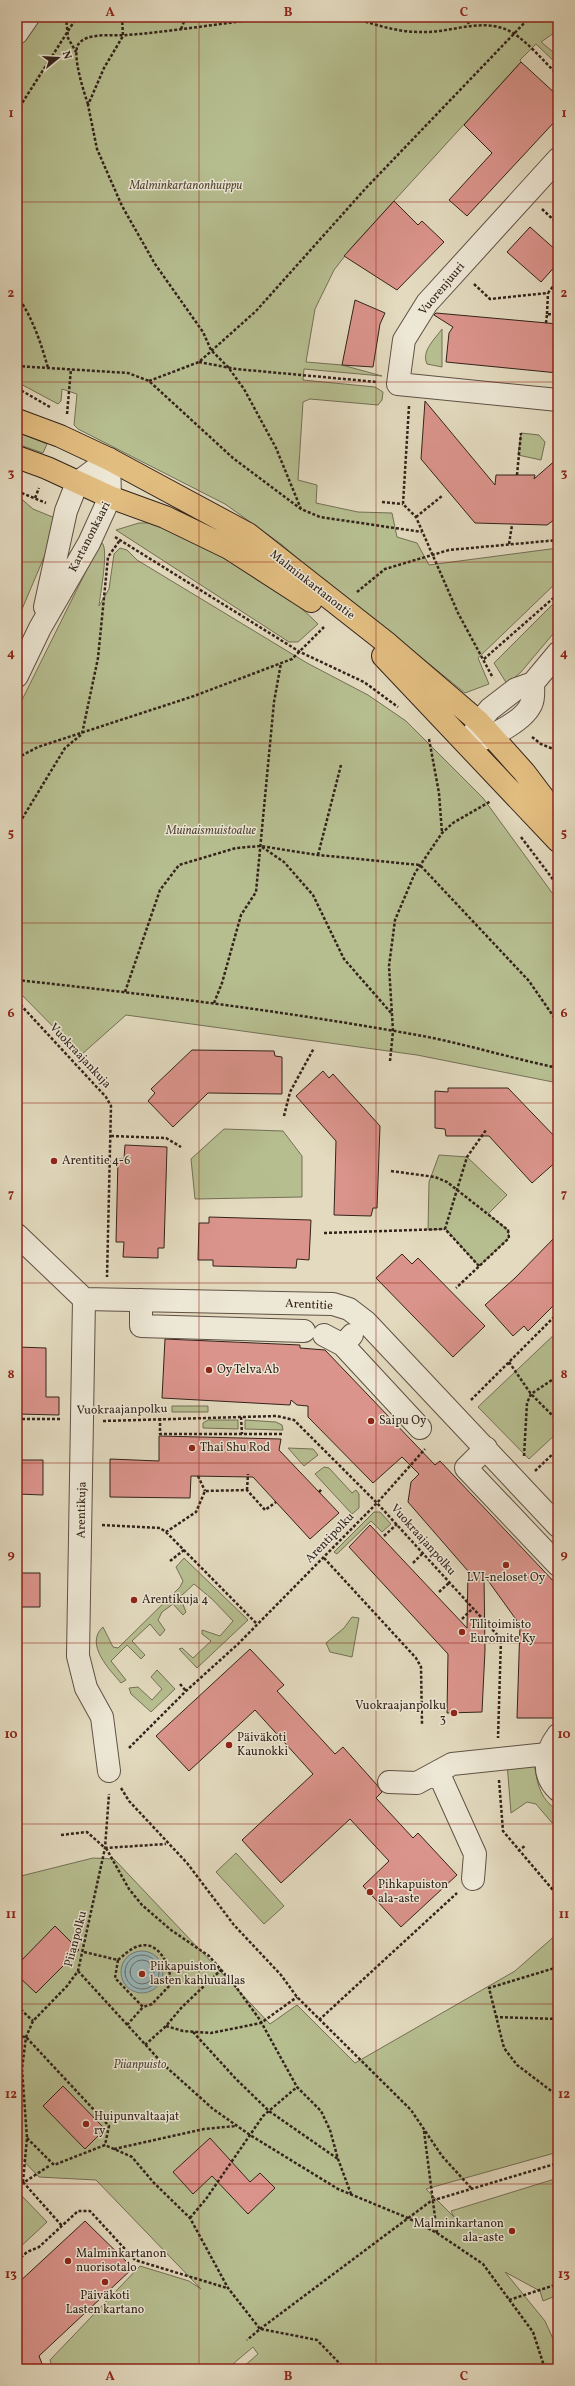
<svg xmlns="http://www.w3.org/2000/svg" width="575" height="2386" font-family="Vollkorn,serif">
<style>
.green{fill:#b6be90;stroke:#747056}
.water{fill:#99b8bc;stroke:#707c7c}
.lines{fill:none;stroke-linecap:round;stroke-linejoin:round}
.shore{stroke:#666e6c;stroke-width:1}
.building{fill:#db948c;stroke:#33231b}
.minor-casing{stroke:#5f5144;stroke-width:24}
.major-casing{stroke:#33231b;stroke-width:24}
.path{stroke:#33231b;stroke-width:2.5;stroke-dasharray:3 2;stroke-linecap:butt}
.minor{stroke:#ede7d5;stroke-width:22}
.major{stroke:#e2bd80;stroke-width:22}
.grid{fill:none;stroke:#8f2418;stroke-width:1;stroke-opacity:0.55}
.poi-dot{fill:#8f2418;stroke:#ede7d5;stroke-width:1.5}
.labels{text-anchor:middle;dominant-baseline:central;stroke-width:3;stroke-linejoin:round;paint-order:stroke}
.park-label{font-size:12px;font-style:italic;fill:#544a38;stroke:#ede7d5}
.street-label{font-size:12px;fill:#33231b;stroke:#ede7d5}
.poi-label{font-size:12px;fill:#33231b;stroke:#ede7d5;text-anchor:start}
.neatline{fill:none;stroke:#8f2418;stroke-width:1.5}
.grid-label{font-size:13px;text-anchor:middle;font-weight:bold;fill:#8f2418}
</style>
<rect width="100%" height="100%" fill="#e3dabf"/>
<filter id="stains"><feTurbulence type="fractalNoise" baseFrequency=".005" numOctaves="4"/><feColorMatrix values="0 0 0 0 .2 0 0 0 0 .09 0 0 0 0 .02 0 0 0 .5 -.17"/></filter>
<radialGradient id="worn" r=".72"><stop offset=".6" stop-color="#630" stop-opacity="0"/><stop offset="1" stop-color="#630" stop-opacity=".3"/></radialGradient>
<path class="green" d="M39 17H558V30L541 42 558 56V65L536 44 520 60 521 62 351 248 334 270 315 309 306 362 342 365 382 376 304 369 303 380 375 387 383 392 382 400 378 405 310 399 303 402 298 480 317 485 316 503 358 512 392 513 397 537 417 543 429 565 558 548V581L478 658 489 684 465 693 375 620 330 587 281 544 225 504 78 429 74 425 77 394 62 389 61 401 58 404 17 382V51Z
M442 329V367L427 364C421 351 435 339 442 329Z
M17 432 47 444 43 453 17 444Z
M521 433 539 435 545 442 541 460 518 455Z
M17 495 33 509 55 518 47 550 17 621Z
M139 523H151L160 527C215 553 275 580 318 624L298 642H289L116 530Z
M102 543C109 549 100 595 99 606L109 589 114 554 120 548 127 550 137 560 307 663 368 695 406 721 483 798 558 901V1083L417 1055 126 1015 81 1055 17 990V710L96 551Z
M558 599V628L521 672 507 684 494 663Z
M224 1129 283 1131 302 1156V1197L195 1199 191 1159Z
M439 1155 467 1157 507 1195 488 1214 508 1230 509 1238 479 1266 446 1229 428 1230 429 1182Z
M558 1331V1432L529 1459 478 1407Z
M172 1406H208V1412H172Z
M208 1420H238V1429L203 1428V1423Z
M245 1420 276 1422 282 1425 283 1430 245 1429Z
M288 1448 313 1449 318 1455 304 1466Z
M324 1467 329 1468 352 1493 356 1490 359 1494V1508L352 1514 315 1474Z
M374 1512H380L391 1524 382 1532 371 1521 337 1554 334 1552Z
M184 1558 248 1620 197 1668 179 1649 182 1648 193 1658 211 1641 202 1634V1630L220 1636 233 1621 212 1599 194 1584 180 1597 186 1612 183 1615 173 1604 162 1612 158 1620 165 1630 160 1636 150 1624 132 1641 145 1655 141 1659 127 1645 111 1661 126 1680 121 1683C110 1670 84 1644 103 1627L113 1647 118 1648 180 1587 183 1581 176 1567Z
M352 1617 359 1618 352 1657 330 1652 326 1643 344 1628Z
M157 1670 175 1689 151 1712 131 1694 129 1688 138 1687 152 1700 162 1689 151 1677Z
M534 1760C536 1779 539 1800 558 1810V1820L553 1824 536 1804 527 1802 511 1813 507 1763Z
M236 1853 284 1906 264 1924 216 1872Z
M93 1858 114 1859 270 2024 297 2005 355 2063 515 1971 558 1933V2152L426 2189 454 2217 451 2211 558 2178V2312L553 2297 543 2301 540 2291 505 2272 545 2321 558 2350V2369H244L243 2367 258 2354 253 2347 227 2369H53L50 2360 140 2266 189 2281 201 2289 96 2180 39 2177 17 2154V1877Z
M22 2196 47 2222 17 2250V2200Z"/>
<path class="water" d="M121 1972a21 21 0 1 1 42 0a21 21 0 1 1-42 0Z"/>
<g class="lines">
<path class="shore" d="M125 1972a17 17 0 1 1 34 0a17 17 0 1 1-34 0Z
M130 1972a12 12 0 1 1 24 0a12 12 0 1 1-24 0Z"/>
</g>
<path class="building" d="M521 62 558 96V118L467 216 449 200 492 153 464 125Z
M394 201 418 225 422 221 444 242 397 290 344 256Z
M530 227 558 252V263L541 282 507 252Z
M355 300 385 313 380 324 373 367 342 365Z
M436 313 558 324V373L446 362 449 333 453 327 434 315Z
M425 401 495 485 496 475H535L534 479 558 458V517L547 525 475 523 421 459Z
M192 1050 274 1051 275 1056 282 1057V1094L208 1093 173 1127 148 1101 155 1093 151 1089Z
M323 1071 329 1078 333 1074 380 1126 377 1208H373L371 1216 334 1215 336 1141 296 1096Z
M448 1088H508L558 1140V1160L532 1183 489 1136H446L445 1129 435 1128V1091L448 1092Z
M125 1145 167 1147 164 1248H158V1258L123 1257 124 1242H116L118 1159H124Z
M209 1217 311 1220 309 1260 297 1259 296 1268 213 1266V1260H198L199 1223H209Z
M558 1234V1301L528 1331 524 1326 513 1336 485 1305 515 1278Z
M402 1254 412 1264 418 1258 485 1326 453 1357 376 1278Z
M165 1339 300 1345V1348L325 1350 435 1465 440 1461 558 1586V1718H517L520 1625 484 1575 485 1650 482 1712 447 1713 448 1654 349 1547 370 1525 467 1628 468 1571 408 1502 411 1482 419 1474 402 1457 373 1483 308 1417V1406L297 1405 291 1400 290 1405 162 1398Z
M17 1347 46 1348V1397H59V1415L17 1414Z
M159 1436 281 1439 279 1450 339 1513 310 1539 253 1477 191 1476 190 1498 110 1497V1459L159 1461Z
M17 1460H43V1495L17 1494Z
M17 1573H40V1607H17Z
M250 1649 284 1685 277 1691 335 1754 343 1747 377 1785 382 1792 376 1798 413 1838 418 1833 457 1875 401 1927 363 1886 389 1861 350 1819 281 1883 242 1840 313 1774 255 1710 189 1771 156 1736Z
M55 1926 79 1950 36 1993 17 1975V1965Z
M63 2086 105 2129 85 2149 43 2106Z
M210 2138 250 2182 260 2173 275 2188 248 2214 212 2176 193 2194 173 2172Z
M85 2221 133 2268 39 2356 44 2369H17V2284Z"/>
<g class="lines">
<g class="minor-casing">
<path id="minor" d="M17 33 28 17
M558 159 427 303 404 340 398 384 558 400
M45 607 66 511 77 483 109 459
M17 676 40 628 89 543 110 497 109 459
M474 743C491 736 526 721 532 702 534 696 533 689 533 683
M469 744 479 722 490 709 516 689 533 683 558 653
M17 1235 84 1299 333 1304 349 1309 366 1322 558 1526
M84 1299 78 1656 86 1688 102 1717 109 1771
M141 1300V1326L304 1331
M324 1335 343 1345 352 1335
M343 1345 420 1428
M486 1448 466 1468 558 1565
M558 1735C545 1752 541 1774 558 1790
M438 1772 475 1854 473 1879
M389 1782 417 1783 452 1764 547 1754"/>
</g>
<g class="major-casing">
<path id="major" d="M17 420 60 436 109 459 248 534 388 644 479 722 524 772 558 817
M17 457 47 468 110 497 165 517 229 548 311 601
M383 656 558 841"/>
</g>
<path class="path" d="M66 17 68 38 76 52
M122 17 123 36 104 68 88 105 97 149 122 206 155 264 203 332 211 350 228 367 244 389 276 448 301 509
M351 17C376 25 399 33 426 32 450 32 478 20 502 28 521 33 543 61 558 75
M465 17 470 26
M529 21 539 17
M181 29 186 17
M88 104C84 93 72 55 78 45 85 32 114 36 127 35 178 31 228 22 278 17
M17 111 77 17
M542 209 558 224
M474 284 490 299 548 293 558 280
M17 296C32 316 41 343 48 368
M547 314 548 293
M546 323 547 314 558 315
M199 362 236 369 377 382
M17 366 128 373 149 381 233 458 301 509 320 517 422 532
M149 381 199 362 256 311 366 188 530 17
M17 388 50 407
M409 406 403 504 416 517 458 613 493 678
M67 414 71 369
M517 475 521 433
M17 491 46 503
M35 498 39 488
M382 502 403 504
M416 517 442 496
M115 537 300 652 364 682 398 707
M509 544 512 525
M357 592 385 569 449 550 558 540
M484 659 558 594
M532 737 541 744 558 751
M429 739 439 793 442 833
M17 758 38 747 194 696 292 659 324 627
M17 827 65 748 82 734 98 658 108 557 120 540
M521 837 558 886
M262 847 284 862 313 895 344 959 392 1014
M318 855 341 765
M17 980C155 995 292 1012 428 1037 472 1046 515 1059 558 1068
M125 992 160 890 179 865 236 848 260 846 318 855 420 865 529 981 558 1023
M17 1001 106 1097 111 1106 107 1277
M214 1003 222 983 241 915 256 892 274 702 281 663
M390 1061 393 1031 389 966 395 920 415 873 442 833 453 823 491 801
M284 1116 290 1092 314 1048
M111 1136 166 1138 181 1147
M391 1171 435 1177 447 1182 508 1230 509 1238 456 1288
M324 1233 445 1229
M479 1266 445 1229 467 1157 486 1130
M509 1362 531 1394 558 1421
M471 1400 558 1313
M241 1417 242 1434
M160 1418V1434H282
M17 1419H60
M103 1421 277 1416 294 1420 377 1503 501 1639 498 1738
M524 1456 527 1403 531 1394 558 1376
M535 1471 558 1449
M198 1476 205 1491
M247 1490 248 1474
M319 1492 322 1489
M102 1525 160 1528 166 1532 196 1512 205 1491 247 1490 265 1510 276 1502
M166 1532 257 1624
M384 1536 397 1524
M324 1558 416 1658 421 1667 422 1724
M170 1561 184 1550
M413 1563 423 1553
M439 1592 450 1582
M462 1619 473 1608
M180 1684 186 1691
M129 1748 186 1691 238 1644 377 1503 425 1449
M499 1780 503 1831 558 1896
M121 1788 129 1801 187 1863 234 1925 281 1975 297 1997 411 2110 442 2156 472 2189
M61 1835 87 1832 105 1848 166 1844
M106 1848 129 1889 142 1905 171 1930 209 1956 236 1987 260 2020 297 2087 321 2111 330 2130 338 2159 351 2194
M518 1851 525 1846
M84 1952 118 1960 115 1978 143 2007 152 2004 171 1984C171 1968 160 1940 139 1946 131 1948 125 1954 118 1960
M558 1967 489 1988 504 2048 517 2065 558 2096
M78 1971 164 2065 213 2109 250 2135 338 2189 408 2218 437 2233 483 2264 533 2332 545 2369
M17 2006 33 2021
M495 2017 558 2019
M319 2020 457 1893
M127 2025 143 2007
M166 2026 183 2031 211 2033 261 2023 297 1997
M193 2032 236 2079 269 2111 338 2159
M17 2036 26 2037 109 2126 105 2145
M145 2045 166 2026 182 2007 222 1969
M424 2131 437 2233
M27 2138 54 2165 105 2145 132 2157 154 2183 190 2218 228 2288 260 2329 247 2340
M114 2149 204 2129 236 2126
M23 2182 27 2138 22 2069 26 2037 33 2021 67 1986 78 1971 105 1848 109 1794
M23 2182 62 2226
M17 2187 49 2166
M190 2218 206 2199 263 2116 297 2087
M17 2261 27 2252 39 2247 78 2211H90L135 2260 227 2288
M509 2300 558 2284
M260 2329 431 2201 558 2163
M261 2329 317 2340 345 2369"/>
<use href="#minor" class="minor"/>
<use href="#major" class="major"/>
</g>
<path class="grid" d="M199 17V2369M376 17V2369M17 202H558M17 382H558M17 562H558M17 743H558M17 923H558M17 1103H558M17 1283H558M17 1463H558M17 1643H558M17 1824H558M17 2004H558M17 2184H558"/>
<g class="poi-dot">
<circle cx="54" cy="1161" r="4"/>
<circle cx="209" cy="1370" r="4"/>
<circle cx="371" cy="1421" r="4"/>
<circle cx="192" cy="1448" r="4"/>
<circle cx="506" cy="1565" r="4"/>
<circle cx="134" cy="1600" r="4"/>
<circle cx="462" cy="1632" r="4"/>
<circle cx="454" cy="1713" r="4"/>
<circle cx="229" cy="1745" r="4"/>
<circle cx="370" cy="1892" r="4"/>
<circle cx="142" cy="1974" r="4"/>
<circle cx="86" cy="2124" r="4"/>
<circle cx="512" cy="2231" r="4"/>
<circle cx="68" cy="2261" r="4"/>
<circle cx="105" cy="2282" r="4"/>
</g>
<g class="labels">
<g class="park-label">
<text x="186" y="186">Malminkartanonhuippu</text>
<text x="211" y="831">Muinaismuistoalue</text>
<text x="140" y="2065">Piianpuisto</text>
</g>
<g class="street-label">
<text transform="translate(442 289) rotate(-50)">Vuorenjuuri</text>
<text transform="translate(90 537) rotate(-63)">Kartanonkaari</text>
<text transform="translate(312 585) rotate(38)">Malminkartanontie</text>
<text transform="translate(80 1056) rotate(47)">Vuokraajankuja</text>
<text transform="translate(309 1305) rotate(3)">Arentitie</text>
<text transform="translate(122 1410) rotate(-1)">Vuokraajanpolku</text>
<text transform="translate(82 1510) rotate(-89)">Arentikuja</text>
<text transform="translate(330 1538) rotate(-46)">Arentipolku</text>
<text transform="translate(423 1540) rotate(48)">Vuokraajanpolku</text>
<text transform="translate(76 1939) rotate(-75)">Piianpolku</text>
</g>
<g class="poi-label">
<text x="62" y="1161">Arentitie 4-6</text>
<text x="217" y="1370">Oy Telva Ab</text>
<text x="379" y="1421">Saipu Oy</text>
<text x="200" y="1448">Thai Shu Rod</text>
<text x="506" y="1578" text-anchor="middle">LVI-neloset Oy</text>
<text x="142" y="1600">Arentikuja 4</text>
<text x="470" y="1625">Tilitoimisto<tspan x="470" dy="14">Euromite Ky</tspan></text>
<text x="446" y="1706" text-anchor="end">Vuokraajanpolku<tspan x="446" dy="14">3</tspan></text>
<text x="237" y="1738">Päiväkoti<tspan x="237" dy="14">Kaunokki</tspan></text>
<text x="378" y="1885">Pihkapuiston<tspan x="378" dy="14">ala-aste</tspan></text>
<text x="150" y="1967">Piikapuiston<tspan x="150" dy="14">lasten kahluuallas</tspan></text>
<text x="94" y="2117">Huipunvaltaajat<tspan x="94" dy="14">ry</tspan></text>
<text x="504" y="2224" text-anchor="end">Malminkartanon<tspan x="504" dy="14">ala-aste</tspan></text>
<text x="76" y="2254">Malminkartanon<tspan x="76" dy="14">nuorisotalo</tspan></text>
<text x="105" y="2296" text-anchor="middle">Päiväkoti<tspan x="105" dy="14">Lasten kartano</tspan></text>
</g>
</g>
<rect width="575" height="2386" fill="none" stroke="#e3dabf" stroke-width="44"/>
<g transform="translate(58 58) rotate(72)" stroke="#ede7d5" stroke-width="3" paint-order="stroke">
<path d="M0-3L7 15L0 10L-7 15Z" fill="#33231b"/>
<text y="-6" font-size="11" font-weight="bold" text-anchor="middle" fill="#33231b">N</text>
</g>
<rect x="22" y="22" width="531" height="2342" class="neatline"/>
<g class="grid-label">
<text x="110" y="16">A</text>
<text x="288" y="16">B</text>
<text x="464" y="16">C</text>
<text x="11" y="117">1</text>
<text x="564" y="117">1</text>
<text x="11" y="297">2</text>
<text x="564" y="297">2</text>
<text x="11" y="477">3</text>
<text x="564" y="477">3</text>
<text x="11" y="657">4</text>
<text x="564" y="657">4</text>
<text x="11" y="837">5</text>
<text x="564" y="837">5</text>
<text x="11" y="1017">6</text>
<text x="564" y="1017">6</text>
<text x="11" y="1198">7</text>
<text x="564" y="1198">7</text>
<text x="11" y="1378">8</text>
<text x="564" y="1378">8</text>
<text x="11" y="1558">9</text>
<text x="564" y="1558">9</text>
<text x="11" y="1738">10</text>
<text x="564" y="1738">10</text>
<text x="11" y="1918">11</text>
<text x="564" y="1918">11</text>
<text x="11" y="2098">12</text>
<text x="564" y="2098">12</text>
<text x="11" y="2278">13</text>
<text x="564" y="2278">13</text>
<text x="110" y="2380">A</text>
<text x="288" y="2380">B</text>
<text x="464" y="2380">C</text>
</g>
<rect width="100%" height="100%" filter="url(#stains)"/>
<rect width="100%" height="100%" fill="url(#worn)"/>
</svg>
